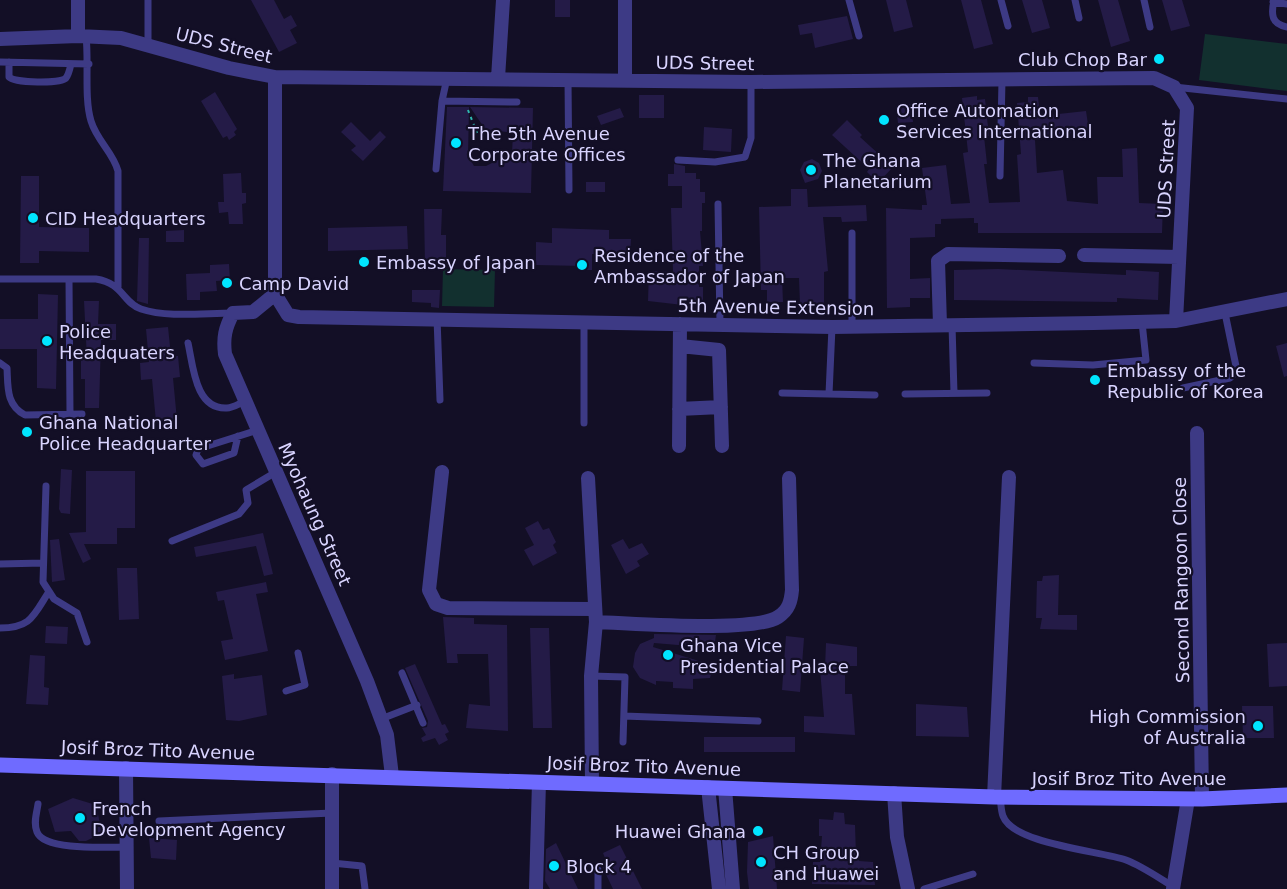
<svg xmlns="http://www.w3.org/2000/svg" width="1287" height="889" font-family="'DejaVu Sans',sans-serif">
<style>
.green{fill:#12302f}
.building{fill:#241b47}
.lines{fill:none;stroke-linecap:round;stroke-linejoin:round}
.path{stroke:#2fb8b0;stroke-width:2;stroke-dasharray:3 4.5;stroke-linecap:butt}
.lane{stroke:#3d3a85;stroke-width:7}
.street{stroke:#3d3a85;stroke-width:14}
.secondary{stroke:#6f6bff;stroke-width:15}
.poi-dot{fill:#00e5ff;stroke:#130f26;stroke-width:2}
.labels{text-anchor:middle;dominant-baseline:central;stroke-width:4.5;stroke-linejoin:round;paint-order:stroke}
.street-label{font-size:18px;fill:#d9d4ff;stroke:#130f26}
.poi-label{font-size:18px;fill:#d9d4ff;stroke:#130f26;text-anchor:start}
</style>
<rect width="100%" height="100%" fill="#130f26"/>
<path class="green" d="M1205 34 1287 44V91L1199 80Z
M443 269 495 270 494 307 442 306Z"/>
<path class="building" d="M251 0H274L284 19 291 15 297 26 290 30 297 43 279 52Z
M555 0H570V17H555Z
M886 0H906L913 27 894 32Z
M961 0H981L993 44 974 49Z
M1022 0H1042L1050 28 1032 33Z
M1098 0H1118L1130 41 1111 47Z
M1162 0H1182L1190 26 1171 31Z
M847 16 853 39 815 48 812 33 800 35 798 25Z
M215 92 237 129 234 132 236 135 229 140 227 136 223 138 201 101Z
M639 95H664V118H639Z
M977 96V100L985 99 989 136H984L987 164H984L989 203 1020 202 1017 155 1021 154 1017 103 1028 102V97H1038L1040 116 1086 111 1089 131 1042 137V140H1035L1037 173 1063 170 1067 201 1098 204 1097 177H1123L1122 149 1137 148 1139 203 1163 204 1162 233H978V223H974V218L941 219V224H935V237L910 238V279L930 278V298H910V307L887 308 886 208 922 210V205H927L922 168 946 165 951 204 970 203 963 153 968 152 962 98Z
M911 104 913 122 898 123 896 106Z
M447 107H469L468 156 474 166H486L512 153 513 133 485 129 470 107 533 108 531 193 443 191Z
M620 108 624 117 601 125 597 116Z
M847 120 862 135 860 137 893 167 878 183 867 172 869 169 832 135Z
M351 122 370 141 380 131 386 137 363 161 351 150 356 146 341 132Z
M704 127 732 129 731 152 703 150Z
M812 159 819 163 822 171 818 179 805 183 800 170 804 162Z
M674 164 685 166V173H696V179H700V192H705V203H702V231H700L703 266H699V287H703V301H683V305L648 301 649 271 673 272 671 208H682V186H668V174H674Z
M241 173 242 193H246V203L242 204 243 224H229L228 212 219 213 218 202H224L223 174Z
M21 176H39V227L89 228V252L39 251V263H20Z
M586 182H605V192H586Z
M791 189H807L808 207 866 205 867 221 842 222 841 217H823L828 271 824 272V304H800L799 278H782L783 302H767V290H761L759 207 791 206Z
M424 209H442L441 235H446V265H425Z
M407 226 408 249 328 251V228Z
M552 228 609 230V239H631L630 255 592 254V270H582L583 266 536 265V242L552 243Z
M184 230V242H166V231Z
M139 238H149L148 304 137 301Z
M229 264 230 280 216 281 217 291 200 292V300H187L186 274 210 273V265Z
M998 269 1126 275V270L1159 272 1158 300 1117 298V302L954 300V270Z
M412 290H440L439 308 431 307V303L412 302Z
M38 294 58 295 56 389 37 388V349H0V319H38Z
M84 301H99L98 324H116V340H101L99 408H85V379H81V359H87Z
M168 327 171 356H178L180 377 173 378 177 420 156 422 152 379 141 380 140 363 149 362 146 329Z
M1287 343V376L1284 377 1276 346Z
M61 469 72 470 70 514 61 513 59 509Z
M86 471H135V528H117V544H84L91 559 83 563 69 533 86 532Z
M538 521 543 530 549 528 556 542 553 545 557 553 533 566 524 550 534 545 525 528Z
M263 533 273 574 264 576 256 546 196 557 194 547Z
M59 539 65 580 52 582 50 540Z
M623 539 629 549 642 543 649 554 637 561 640 566 626 574 611 545Z
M117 568H137L139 619 119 620Z
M1059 575 1058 615H1077V630L1040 629 1042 618H1036L1037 581H1042L1043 576Z
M266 582 268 592 256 594 268 651 225 660 221 641 233 639 224 600 218 601 216 592Z
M443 617 474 618V624L507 625 508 731 466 728 469 704 490 706 488 654H457L458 663H447Z
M46 626 68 627 67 644 45 643Z
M530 628H549L552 728H533Z
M654 634 716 635 714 648 654 643 653 647 709 664 712 670 710 678 693 679V689L673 688V682L656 681V685L640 678 633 667 635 653 640 644 654 638Z
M786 636 804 638 800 692 782 690Z
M826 643 857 647V666H845V694H852L855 735 804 732V716L824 717 820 669 825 668Z
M1287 643V686L1269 687 1267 644Z
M30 655 45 656 44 687 49 688 48 705 26 704Z
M415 664 442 725 445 724 449 732 445 734 448 740 439 745 435 738 423 742 421 738 426 735 422 728 427 727 428 721 405 668Z
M234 674V679L262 675 267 715 239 721 226 720 222 676Z
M916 704 967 707 969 737 916 736Z
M1242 706H1273L1274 738H1243Z
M704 737H795V752H704Z
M73 798 96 805 102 833 86 841H79L71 831 55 832 48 809Z
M834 812 844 813 845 824 855 825 856 855 859 861 873 862 875 885 812 884 813 862H820L822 836H819V819L833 820Z
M773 836 777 889H749L747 872 748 842Z
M149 838 177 840 176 860 151 858Z
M556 843 578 889H550L545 881 546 849Z
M620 845 642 889H613L602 866 607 863 603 853Z"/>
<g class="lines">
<path class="path" d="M468 110 477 133"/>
<path class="lane" d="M148 0V44
M849 0 859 36
M1001 0 1008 26
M1075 0 1079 18
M1144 0 1150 27
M1274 0C1271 14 1271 24 1287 27
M1273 2 1287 4
M86 36C89 62 84 98 91 121 97 141 113 152 118 171V287
M0 62 89 64
M9 62V77C14 83 61 84 66 78 69 74 70 68 71 64
M447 78 442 101 517 102
M568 79 569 190
M1174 87 1287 99
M678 160 715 162 745 157 751 138V82
M436 169 442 101
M1000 176 1002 80
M718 204 720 324
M0 279H96C123 283 123 303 141 309 168 318 204 313 233 313
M69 279 70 414
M437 318 440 400
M584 321V423
M952 325 954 393
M852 327V233
M188 343C193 365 195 410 227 408 233 408 240 403 246 401
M0 363 7 368C8 387 6 405 25 415L82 414
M1034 363 1093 365 1146 360 1142 322
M1183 388 1230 378 1237 371 1225 313
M782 393 875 395
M829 394 832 327
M905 394 987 393
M238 436 234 453 203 464 196 455 198 449 258 430
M46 486 43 582 54 599 77 613 87 642
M172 541 239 514 248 503 246 490 276 472
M0 564 43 563
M0 628C30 628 33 617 48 593
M402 673 423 723
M591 676 625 677 623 742
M286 691 305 685 298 653
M624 716 758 721
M381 719 417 705
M1000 798C1001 803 1001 811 1003 816 1013 844 1100 851 1126 860 1142 866 1159 878 1174 887
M38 804C37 812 33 823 37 832 44 851 108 847 126 847
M159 821 332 813
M332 863 362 866 365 889
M598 870V889
M924 889 973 874"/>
<path class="street" d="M78 0V36
M0 39 78 36 121 38 229 68 275 77 751 82 1154 78 1174 87 1187 108 1176 321
M275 77V294L288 315 299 317 832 327 1094 323 1176 321 1287 299
M498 78 503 0
M625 80V0
M1084 255 1179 257
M275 294 253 312 233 313C225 328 223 338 225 354L367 681 387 735 392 776
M940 325 938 261 948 254 1059 256
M680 346 719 350 722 446
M679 409 721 407
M1197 433 1202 799
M679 446 680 324
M442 472 429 590 436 604 448 608 594 609
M588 478 596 622 591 676 592 783
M596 622C632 623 753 633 778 617 789 610 791 601 792 590L789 478
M126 768 127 889
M708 787 719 889
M725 788 733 889
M894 793 897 837 908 889
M994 797 1009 477
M332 889V774
M536 889 539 782
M1173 889 1188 799"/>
<path class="secondary" d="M0 765 994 797 1202 799 1287 795"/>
</g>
<g class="poi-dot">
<circle cx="1159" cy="59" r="6"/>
<circle cx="884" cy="120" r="6"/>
<circle cx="456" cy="143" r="6"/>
<circle cx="811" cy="170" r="6"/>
<circle cx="33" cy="218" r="6"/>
<circle cx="364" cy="262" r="6"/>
<circle cx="582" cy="265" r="6"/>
<circle cx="227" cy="283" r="6"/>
<circle cx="47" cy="341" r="6"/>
<circle cx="1095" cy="380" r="6"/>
<circle cx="27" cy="432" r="6"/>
<circle cx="668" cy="655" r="6"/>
<circle cx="1258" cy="726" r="6"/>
<circle cx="80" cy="818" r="6"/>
<circle cx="758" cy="831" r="6"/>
<circle cx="761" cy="862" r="6"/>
<circle cx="554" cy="866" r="6"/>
</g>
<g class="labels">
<g class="street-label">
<text transform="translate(224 45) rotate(14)">UDS Street</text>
<text transform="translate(705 63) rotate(1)">UDS Street</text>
<text transform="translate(1166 169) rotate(-87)">UDS Street</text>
<text transform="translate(776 307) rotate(1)">5th Avenue Extension</text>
<text transform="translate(315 514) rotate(66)">Myohaung Street</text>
<text transform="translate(1181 580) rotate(-91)">Second Rangoon Close</text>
<text transform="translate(158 750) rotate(2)">Josif Broz Tito Avenue</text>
<text transform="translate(644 766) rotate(2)">Josif Broz Tito Avenue</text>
<text x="1129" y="778">Josif Broz Tito Avenue</text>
</g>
<g class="poi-label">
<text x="1147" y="59" text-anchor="end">Club Chop Bar</text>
<text x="896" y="110">Office Automation<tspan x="896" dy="21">Services International</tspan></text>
<text x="468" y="133">The 5th Avenue<tspan x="468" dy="21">Corporate Offices</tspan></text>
<text x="823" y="160">The Ghana<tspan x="823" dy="21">Planetarium</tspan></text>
<text x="45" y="218">CID Headquarters</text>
<text x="594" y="255">Residence of the<tspan x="594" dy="21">Ambassador of Japan</tspan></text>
<text x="376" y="262">Embassy of Japan</text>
<text x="239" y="283">Camp David</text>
<text x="59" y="331">Police<tspan x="59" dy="21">Headquaters</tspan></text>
<text x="1107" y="370">Embassy of the<tspan x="1107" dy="21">Republic of Korea</tspan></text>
<text x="39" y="422">Ghana National<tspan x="39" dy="21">Police Headquarter</tspan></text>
<text x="680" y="645">Ghana Vice<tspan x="680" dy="21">Presidential Palace</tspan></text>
<text x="1246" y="716" text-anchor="end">High Commission<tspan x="1246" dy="21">of Australia</tspan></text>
<text x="92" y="808">French<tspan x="92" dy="21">Development Agency</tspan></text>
<text x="746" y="831" text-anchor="end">Huawei Ghana</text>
<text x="773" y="852">CH Group<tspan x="773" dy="21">and Huawei</tspan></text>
<text x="566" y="866">Block 4</text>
</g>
</g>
</svg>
